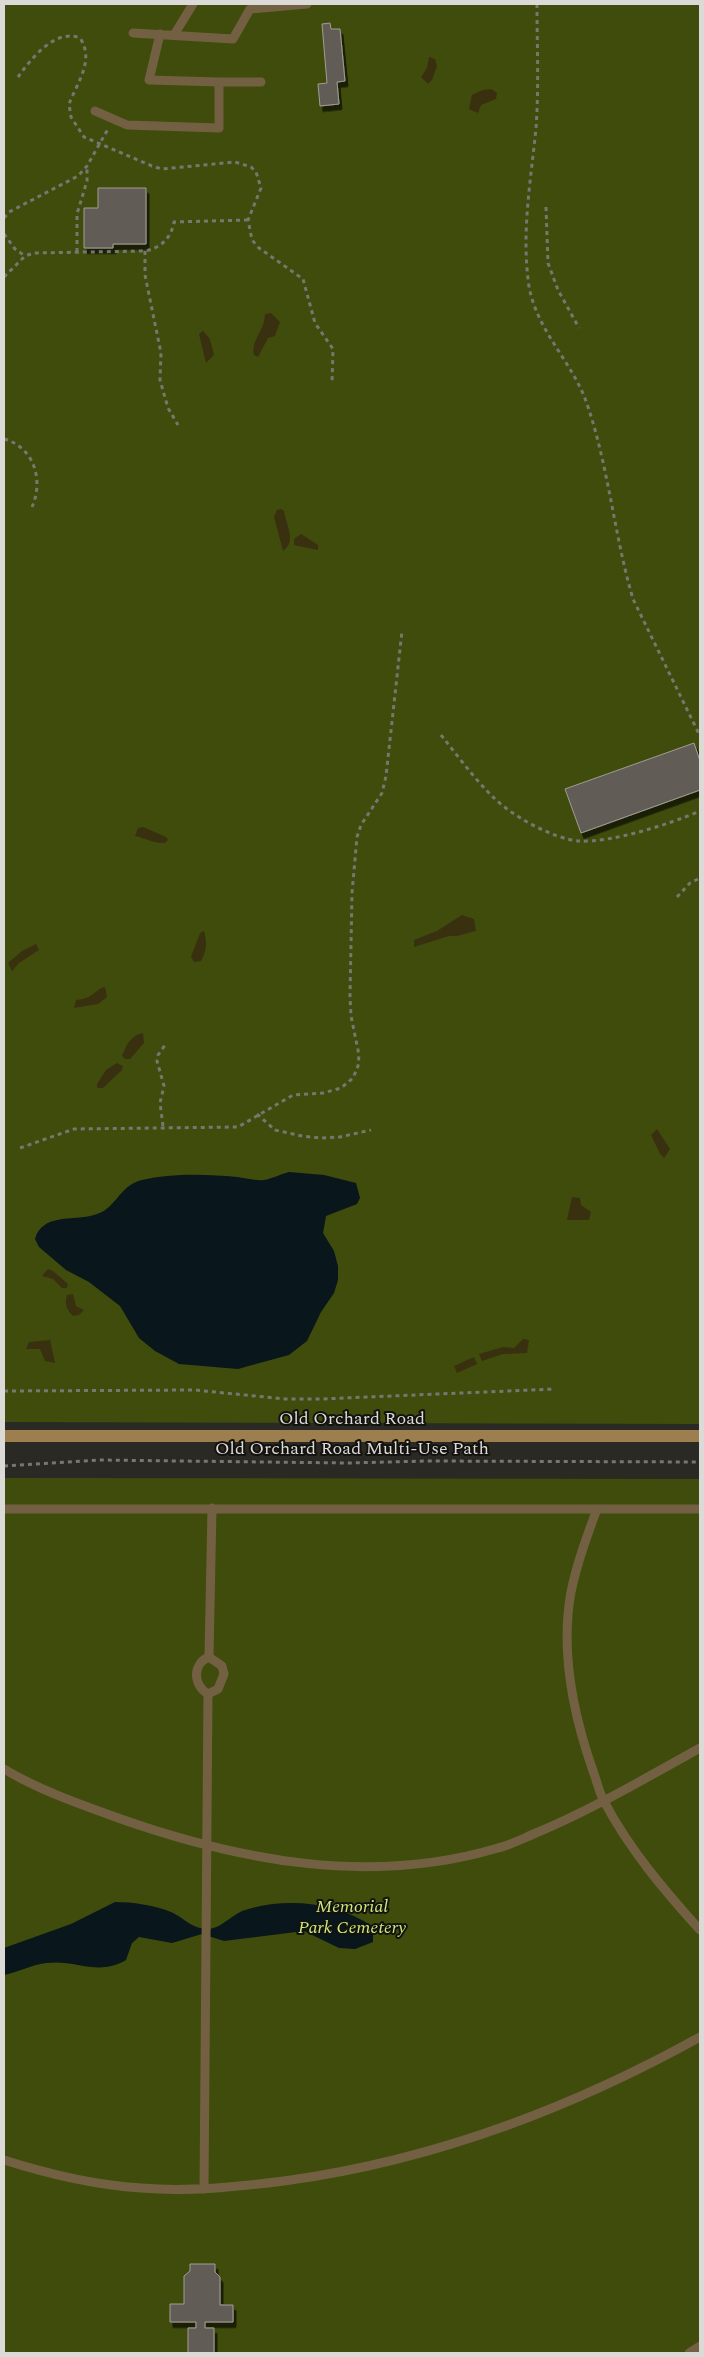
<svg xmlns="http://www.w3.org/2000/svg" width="704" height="2357" font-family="Spectral,serif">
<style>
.green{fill:#3f4c0c}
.sand{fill:#393010}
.water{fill:#09161b}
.building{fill:#625c56;stroke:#a29c95;filter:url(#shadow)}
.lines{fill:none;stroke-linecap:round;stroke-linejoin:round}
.path{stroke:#787671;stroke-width:3;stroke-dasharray:4 4;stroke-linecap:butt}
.service{stroke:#736043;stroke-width:9}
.secondary{stroke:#9d7e4f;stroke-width:12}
.labels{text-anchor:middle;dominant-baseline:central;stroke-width:4;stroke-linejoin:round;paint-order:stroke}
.street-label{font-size:18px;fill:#dcdad6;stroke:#13120f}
.park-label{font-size:18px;font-style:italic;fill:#cde87b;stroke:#13120f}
</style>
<defs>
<filter id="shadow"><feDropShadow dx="3" dy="5.5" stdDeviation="0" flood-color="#0009"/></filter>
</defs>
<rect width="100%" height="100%" fill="#2b2923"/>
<path class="green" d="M4 4H700V1424L4 1422Z
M4 1478 700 1479V2353H4Z"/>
<path class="sand" d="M429 57 435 59 437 66 432 80 428 84 421 77 427 68Z
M491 89 497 93 496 99 481 105 478 113 469 109 472 95 483 90Z
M271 313 280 322 275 336 268 338 258 357 254 355C250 341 265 331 265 314Z
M203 331 210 339 214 355 206 363 199 334Z
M281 509 284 511C286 525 297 541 283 551L274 517 277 510Z
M301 534 318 545V550L294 545V539Z
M143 827 166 837 168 840 165 843C156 844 144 838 135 836L138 828Z
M462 915 474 919 476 931 457 936H449L414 947V940L437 931Z
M204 931C207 942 207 951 201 961L194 962 191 957 200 933Z
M36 944 39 950 19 963 12 971 8 963 22 951Z
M105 987 107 997 98 1004 74 1008 76 1000C96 998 93 990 105 987Z
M143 1033 144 1043 130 1059H125L122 1056C127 1044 130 1036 143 1033Z
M117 1063 123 1066 122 1070 103 1088H97V1084L106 1070Z
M657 1129 670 1149 664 1158 660 1154 651 1135Z
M572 1197 580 1198 581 1205 591 1212 589 1220H567Z
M48 1269 53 1271 68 1284 67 1288H62L53 1279 42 1276Z
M73 1294 76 1306 84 1310 79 1315 73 1316C67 1311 64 1303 67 1295Z
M523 1339 529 1340 527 1353 503 1354 482 1361 479 1354 503 1347 514 1348Z
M50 1340 55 1363 45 1361 40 1349H26L29 1342Z
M474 1357 477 1364 457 1373 454 1366Z"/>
<path class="water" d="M289 1172 324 1175 356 1183 360 1198 357 1204 326 1216 323 1233 334 1251 338 1266V1280L334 1293 321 1312 307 1341 289 1355 238 1369 179 1364 155 1351 139 1338 120 1306 89 1282 66 1270 39 1247 35 1239C42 1213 74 1221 94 1215 116 1210 118 1186 142 1180 171 1173 207 1174 237 1177 246 1178 255 1181 264 1180 272 1179 280 1174 289 1172Z
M115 1902C132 1902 154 1905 171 1912 186 1919 190 1928 208 1929 221 1929 232 1914 245 1910 286 1897 338 1902 373 1927V1942L355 1949 339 1948 304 1931 224 1941 202 1934 172 1943 139 1937 132 1943 126 1960C98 1977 76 1959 46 1963 31 1965 18 1972 4 1975V1948L71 1924Z"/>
<path class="building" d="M330 23 331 29H340L345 81 337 82 339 104 320 106 318 84 327 83 322 24Z
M98 188H146V244H113V248H84V208H98Z
M694 743 700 761V790L581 833 565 789Z
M190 2264H215V2272L220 2277V2305H233V2322H205V2328H214V2353H188V2328H196V2322H170V2304H184V2276L190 2271Z"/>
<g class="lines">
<path class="path" d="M537 4C537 45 539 87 536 128 531 179 522 228 528 279 533 328 572 360 587 404 609 468 614 535 633 599L700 736
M18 77C31 59 55 28 80 38 95 60 77 83 69 104L71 117 84 137 152 166 162 169 235 162 251 167 256 172 261 188 248 220 252 240 259 248 303 279 315 323 333 349 332 384
M546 207 548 263 558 290 579 328
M4 218 9 212 78 176 87 166 108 129
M4 234 15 249 25 256
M145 251V275L161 353 160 380 168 408 178 425
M77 252V214L87 181V167
M4 277 25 256 34 253 145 251C161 248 171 238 174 222L248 220
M4 439C34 447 44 480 32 507
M441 735C457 755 473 777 492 796 510 815 553 839 579 841 611 843 670 824 700 811
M677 897 690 883 700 878
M257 1114 275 1130 302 1136 320 1138 340 1137 371 1130
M163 1126 160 1103 164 1086 157 1061 158 1055 165 1045
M20 1148 74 1129 238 1127 293 1095 323 1093 341 1088 353 1078 358 1066 359 1055 351 1016 350 996 352 893 357 837 361 825 382 793 386 776 402 631
M4 1391 195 1390 285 1399H321L555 1389
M4 1466 98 1460 347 1463 427 1461 700 1462"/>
<path class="service" d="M133 33 233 39 250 9 307 4
M174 35 193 4
M219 82H261
M95 111 127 125 219 128V82L149 80 160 34
M4 1509H700
M597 1509C587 1536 577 1563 571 1592 560 1652 573 1714 593 1771 597 1781 599 1793 605 1803 630 1850 664 1890 700 1930
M208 1694C193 1685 192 1664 209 1657
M4 1769C39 1790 79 1804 118 1818 240 1861 371 1886 498 1848 511 1845 524 1838 536 1833 593 1809 646 1778 700 1748
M4 2160C48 2174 94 2185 141 2188 188 2192 237 2187 284 2181 432 2161 570 2109 700 2037
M204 2189 208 1694 218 1689 224 1674 222 1666 209 1657 212 1508
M689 2353 700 2346"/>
<path class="secondary" d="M4 1436H700"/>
</g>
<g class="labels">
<g class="street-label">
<text x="352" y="1418">Old Orchard Road</text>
<text x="352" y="1448">Old Orchard Road Multi-Use Path</text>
</g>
<g class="park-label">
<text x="352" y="1906">Memorial<tspan x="352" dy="21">Park Cemetery</tspan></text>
</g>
</g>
<rect width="704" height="2357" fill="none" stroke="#dcdad6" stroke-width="10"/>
</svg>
